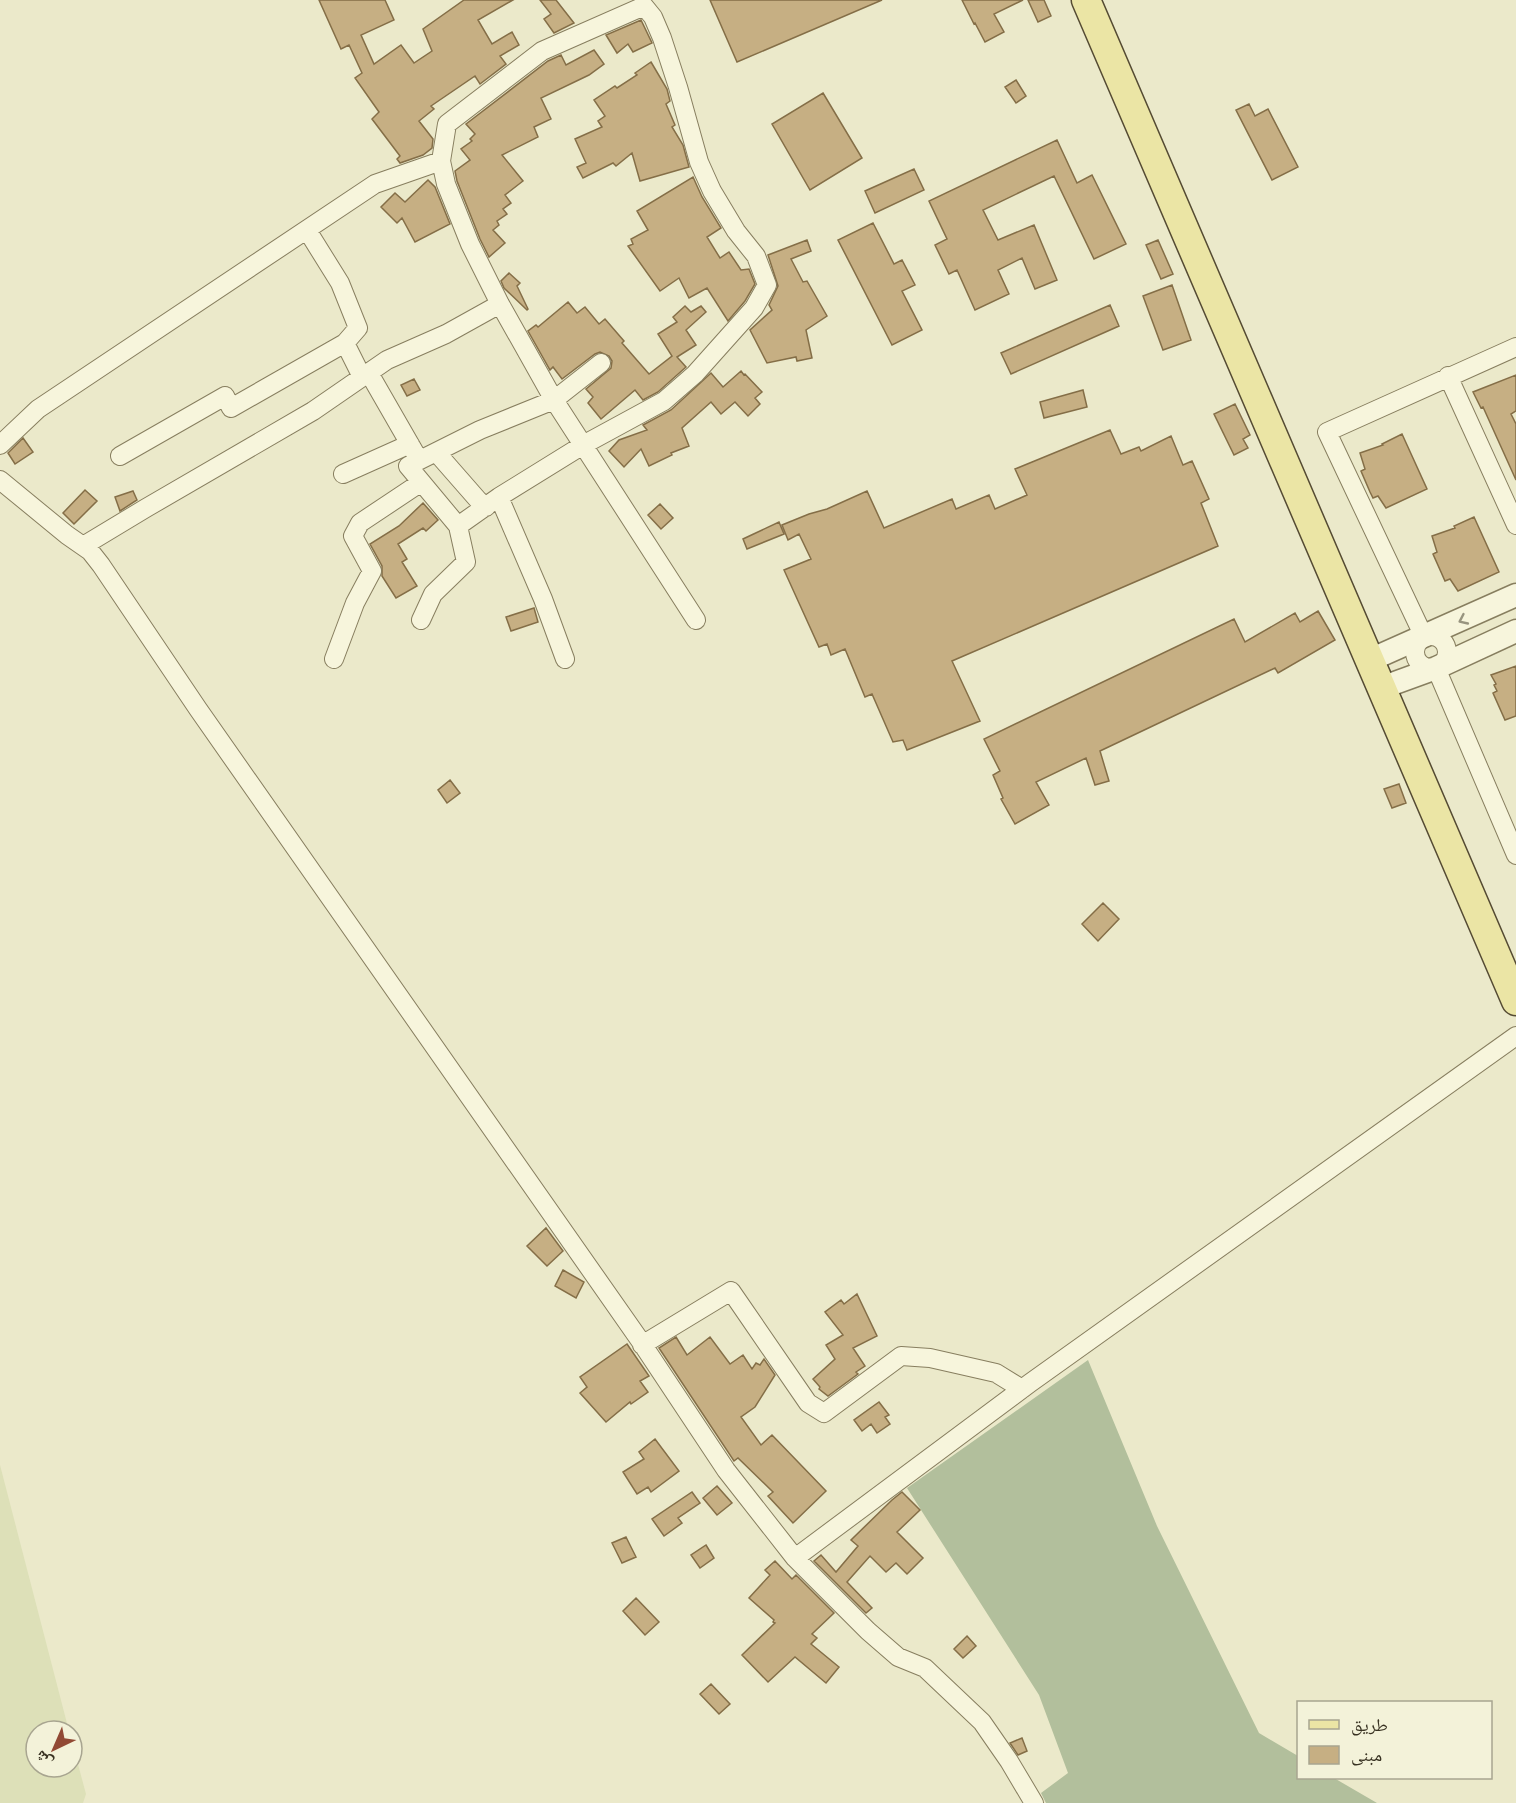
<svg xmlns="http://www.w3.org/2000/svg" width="1516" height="1803" font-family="Merriweather,'Noto Naskh Arabic',serif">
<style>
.farmland{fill:#dde0b8}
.cemetery{fill:#b2bf9c}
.building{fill:#c6af83;stroke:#846e47;stroke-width:1.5}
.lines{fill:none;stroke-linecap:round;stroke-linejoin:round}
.minor-casing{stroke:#877e5f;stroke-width:20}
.tertiary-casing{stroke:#877e5f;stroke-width:25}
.primary-casing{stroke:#554b33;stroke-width:31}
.minor{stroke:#f7f5dc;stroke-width:18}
.tertiary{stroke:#f7f5dc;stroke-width:22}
.primary{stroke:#ebe5a5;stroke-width:28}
.oneway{stroke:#98947f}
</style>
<rect width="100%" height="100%" fill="#ebe9ca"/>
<path class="farmland" d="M0 1465 69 1731H36V1767H72V1742L86 1794 83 1803H0Z"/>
<path class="cemetery" d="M1088 1360 1157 1526 1259 1733 1298 1756V1778H1334L1377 1803H1046L1041 1793 1068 1773 1039 1695 907 1488Z"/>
<path class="building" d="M319 0H385L394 20 361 35 374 64 401 45 414 63 432 51 423 29 464 0H513L478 20 492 44 512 32 519 45 500 56 506 64 480 84 475 76 431 106 434 109 419 121 433 139 432 148 423 155 400 163 397 159 400 156 372 119 379 112 355 78 362 73 349 45 341 49Z
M540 0H556L574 23 554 33 544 19 551 14Z
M710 0H882L737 62Z
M962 0H1023L994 14 1004 32 985 42 975 23 974 24Z
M1028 0H1044L1051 16 1038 22Z
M641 20 652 43 633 52 628 44 617 53 606 35Z
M594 50 604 64 589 75 541 98 551 119 534 127 538 137 502 155 523 181 505 195 511 203 503 209 507 214 497 221 499 225 493 230 505 243 489 257 480 239 457 181 455 171 470 160 461 149 472 141 470 139 475 134 466 124 548 61 561 55 566 65Z
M651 62 667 89 670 101 666 104 675 125 672 127 683 145 689 167 640 181 632 153 616 166 613 163 583 178 577 167 586 163 575 139 602 127 598 121 605 116 594 100 615 86 617 88 637 75 635 73Z
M1016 80 1026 96 1016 103 1005 87Z
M823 93 862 158 810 190 772 124Z
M1249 104 1255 116 1268 109 1298 167 1272 180 1236 110Z
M1057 140 1077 183 1092 175 1126 244 1094 259 1054 176 983 210 998 240 1034 225 1057 280 1035 289 1022 258 998 270 1009 294 975 310 957 270 949 274 935 245 947 239 929 201Z
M914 169 924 190 875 213 865 191Z
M693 177 702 197 721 228 707 237 720 258 729 252 741 270 749 269 755 284 745 301 728 321 707 288 689 298 679 278 660 291 628 246 633 244 631 239 648 230 637 211Z
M428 180 435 187 450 224 415 242 402 218 397 223 381 207 395 193 405 202Z
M873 223 894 264 902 260 915 285 902 291 922 330 892 345 838 240Z
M807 240 811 251 791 259 803 282 807 281 827 316 806 330 812 358 797 361 796 357 767 363 750 330 772 310 769 305 778 286 768 255Z
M1158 240 1173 274 1161 279 1146 245Z
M509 273 520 283 517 286 528 309 527 310 504 288 501 281Z
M1172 285 1191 340 1163 350 1143 296Z
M568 302 577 313 585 307 599 324 605 319 624 341 622 343 649 374 672 356 658 334 677 322 673 317 685 306 691 312 701 306 706 312 686 330 696 345 677 357 686 367 658 392 643 400 635 390 601 419 588 403 593 397 586 389 611 368 612 361 609 356 600 352 595 354 562 379 553 367 550 370 528 331 536 325 538 327Z
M1110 305 1119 326 1011 374 1001 353Z
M741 371 744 375 745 374 762 392 755 398 760 404 748 416 735 402 721 414 711 402 682 428 689 446 671 453 672 455 649 466 641 449 624 467 609 451 619 440 647 430 643 425 671 410 711 373 723 387Z
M1516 375V411L1511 414 1516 424V480L1483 407 1481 408 1473 392Z
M414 379 420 390 407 396 401 385Z
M1083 390 1087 407 1044 418 1040 402Z
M1235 404 1250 435 1243 439 1248 448 1234 455 1214 414Z
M1110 430 1121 454 1139 447 1141 451 1171 436 1183 465 1192 461 1209 499 1201 503 1218 546 952 661 980 721 907 750 903 740 893 742 872 694 865 697 845 649 831 655 827 644 819 647 784 570 811 559 799 534 788 540 782 525 809 514 827 509 867 491 884 528 952 499 956 509 989 495 995 509 1027 495 1015 469Z
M1402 434 1427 489 1386 508 1378 496 1373 498 1370 492 1361 471 1365 469 1360 453 1383 445 1382 444Z
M23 438 33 452 15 464 8 453Z
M85 490 97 501 74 524 63 513Z
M133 491 137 500 120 511 115 497Z
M423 503 438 520 426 531 423 528 398 544 407 559 402 562 417 586 396 598 382 576V566L370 544 399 526Z
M660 504 673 518 661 529 648 515Z
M1474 517 1499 572 1458 591 1450 579 1445 581 1433 554 1437 552 1432 536 1455 528 1454 526Z
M779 522 784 534 747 549 743 539Z
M534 608 538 622 511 631 506 617Z
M1318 611 1335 640 1278 673 1275 668 1100 751 1109 781 1095 785 1086 758 1036 782 1049 805 1015 824 1001 799 1003 798 993 775 1000 771 984 739 1234 619 1245 642 1295 613 1300 622Z
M1516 666V716L1505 720 1493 693 1497 691 1494 685 1496 684 1491 675Z
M450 780 460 793 447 803 438 790Z
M1399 784 1406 803 1392 808 1384 789Z
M1103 903 1119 919 1098 941 1082 924Z
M546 1228 563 1251 547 1266 527 1246Z
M563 1270 584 1282 576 1298 555 1286Z
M857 1294 877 1336 853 1348 865 1366 856 1372 858 1374 828 1396 819 1389 820 1387 813 1379 835 1359 826 1345 843 1335 825 1312 841 1300 844 1304Z
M676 1337 687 1355 710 1337 730 1364 743 1355 752 1369 756 1363 760 1365 764 1359 775 1375 755 1407 741 1417 761 1445 772 1435 826 1491 793 1523 768 1496 773 1492 738 1458 734 1461 661 1351 659 1348Z
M627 1344 649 1376 640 1381 648 1392 631 1404 630 1402 606 1422 580 1393 587 1387 580 1377Z
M879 1402 889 1415 885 1417 890 1424 877 1433 871 1424 862 1431 854 1420Z
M655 1439 679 1471 651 1492 648 1487 637 1494 623 1472 644 1459 639 1452Z
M717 1486 732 1503 717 1515 703 1498Z
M692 1492 700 1503 678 1518 682 1523 664 1536 652 1519Z
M902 1492 920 1510 897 1532 923 1558 907 1574 896 1563 886 1572 870 1556 847 1582 872 1608 866 1613 814 1561 821 1555 836 1572 858 1546 851 1540 892 1500Z
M626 1537 636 1557 622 1563 612 1543Z
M706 1545 714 1558 700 1568 691 1555Z
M775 1561 792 1579 796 1575 834 1613 812 1634 817 1638 811 1644 839 1667 826 1683 795 1657 768 1682 742 1655 775 1623 773 1622 774 1620 749 1598 770 1575 765 1570Z
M636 1598 659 1622 645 1635 623 1611Z
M967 1636 976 1646 963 1658 954 1649Z
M711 1684 730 1704 719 1714 700 1694Z
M1022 1738 1027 1751 1018 1755 1010 1743Z"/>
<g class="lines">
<g class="minor-casing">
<path id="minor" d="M345 343 362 377
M601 363 554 400 480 430 408 466 458 526 499 497 583 445 664 401 695 374 754 308 767 285 756 256 736 231 712 191 699 162 678 87 662 38 653 17 644 6 542 51 447 124 441 161 446 184 470 244 500 304 554 400 696 620
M369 373 419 460
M1448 376 1516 525
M0 445 38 409 375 184 441 161
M436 452 478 500 486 507
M120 456 225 396 231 408 345 343 358 328 340 283 307 230
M343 474 410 444
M0 480 67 535 90 551 101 565 198 709 639 1339 726 1470 795 1558 868 1631 898 1657 925 1668 982 1722 1009 1761 1034 1803
M499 497 543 599 565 659
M83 546 146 508 313 411 387 360 446 334 500 304
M421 620 433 594 466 562 458 526
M1415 652a16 16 0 1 1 32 0a16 16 0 1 1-32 0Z
M1424 637 1327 432 1516 347
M334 659 355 603 372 571 353 536 360 523 420 483
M1436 668 1516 855
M642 1345 731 1291 808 1403 824 1413 901 1356 930 1358 996 1373 1022 1389
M795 1558 1030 1383 1516 1036"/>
</g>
<g class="tertiary-casing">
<path id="tertiary" d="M1370 660 1516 595
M1381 688 1436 668 1516 631"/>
</g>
<g class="primary-casing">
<path id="primary" d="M1086 0 1516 1001"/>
</g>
<use href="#minor" class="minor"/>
<use href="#tertiary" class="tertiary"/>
<use href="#primary" class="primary"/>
</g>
<defs><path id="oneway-chevron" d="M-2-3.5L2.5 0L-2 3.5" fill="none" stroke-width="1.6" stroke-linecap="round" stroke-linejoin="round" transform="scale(1.5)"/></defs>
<use class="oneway" href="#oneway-chevron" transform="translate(1463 620) rotate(155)"/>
<rect x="1297" y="1701" width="195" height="78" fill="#f3f2d9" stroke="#a8a590" stroke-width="1.5"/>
<rect x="1309" y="1720" width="30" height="9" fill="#ebe5a5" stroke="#a8a590" stroke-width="1.5"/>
<text x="1351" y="1731" font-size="18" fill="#383222">طريق</text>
<rect x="1309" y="1746" width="30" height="18" fill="#c6af83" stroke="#a8a590" stroke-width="1.5"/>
<text x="1351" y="1761" font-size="18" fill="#383222">مبنى</text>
<g transform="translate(54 1749) rotate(224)"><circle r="28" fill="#f3f2d9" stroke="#a8a590" stroke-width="1.5"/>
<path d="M0-4.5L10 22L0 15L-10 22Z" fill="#914934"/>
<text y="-9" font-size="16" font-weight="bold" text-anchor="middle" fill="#383222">ش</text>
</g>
</svg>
